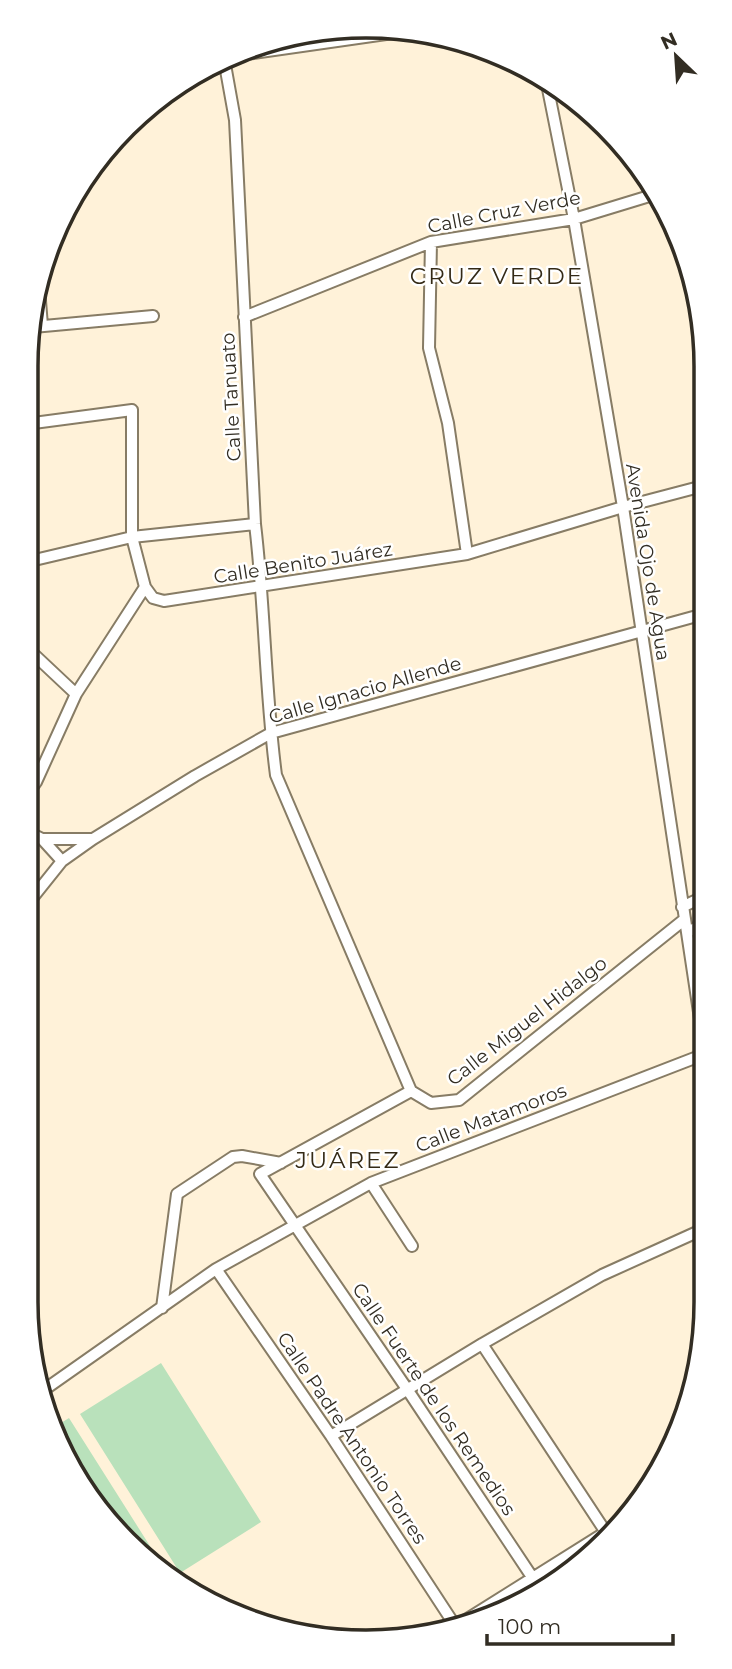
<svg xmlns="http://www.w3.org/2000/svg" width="732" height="1669" font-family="Montserrat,sans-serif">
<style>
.green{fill:#b9e1bb}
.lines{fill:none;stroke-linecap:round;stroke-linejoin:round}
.minor-casing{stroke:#877c65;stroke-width:14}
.minor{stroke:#fff;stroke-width:10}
.labels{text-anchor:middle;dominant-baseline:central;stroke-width:5;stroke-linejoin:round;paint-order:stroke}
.street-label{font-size:19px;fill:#322d23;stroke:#fff}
.quarter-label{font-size:23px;letter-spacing:2px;fill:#342a16;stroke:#fff}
.rim{fill:none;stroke:#322d23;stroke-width:3.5}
</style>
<rect width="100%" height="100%" fill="#fff2d9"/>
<path class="green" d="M161 1363 261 1522 180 1573 80 1414Z
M69 1418 167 1573 110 1527 53 1428Z"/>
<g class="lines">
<g class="minor-casing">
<path id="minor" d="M240 55 393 33
M224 59 235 120 255 524C265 607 265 692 276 775L411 1091
M546 79 574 219 623 507 705 1052
M431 242 429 348 448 423 467 554
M39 288 42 326
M244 317 431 242 574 219 656 194
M33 327 153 316
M26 424 132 410V537L145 587 153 598 164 601 467 554 623 507 703 486
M26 562 132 537 255 524
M26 647 76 694
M26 796 36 782 76 694 145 587
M26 831 42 839 62 861
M42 839H92
M26 906 62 861 93 839 195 776 271 733 704 614
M682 907 705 896
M688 932 705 923
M371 1183 412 1246
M216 1269 331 1436 456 1627
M162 1308 177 1194 233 1157 242 1156 281 1163
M482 1344 609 1537
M41 1392 216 1269 371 1183 705 1054
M331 1436 482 1344 602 1275 706 1228
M542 1592 407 1389 260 1174 411 1091 431 1103 459 1100 685 919
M453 1628 606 1532"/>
</g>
<use href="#minor" class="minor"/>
</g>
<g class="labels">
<g class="street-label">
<text transform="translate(504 212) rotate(-11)">Calle Cruz Verde</text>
<text transform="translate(231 397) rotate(-93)">Calle Tanuato</text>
<text transform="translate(648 562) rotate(81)">Avenida Ojo de Agua</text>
<text transform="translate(303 563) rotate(-9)">Calle Benito Juárez</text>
<text transform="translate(365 690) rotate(-16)">Calle Ignacio Allende</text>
<text transform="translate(527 1021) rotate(-38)">Calle Miguel Hidalgo</text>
<text transform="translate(491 1118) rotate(-21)">Calle Matamoros</text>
<text transform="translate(434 1399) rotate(56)">Calle Fuerte de los Remedios</text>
<text transform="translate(352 1438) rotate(56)">Calle Padre Antonio Torres</text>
</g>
<g class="quarter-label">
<text x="497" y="276">CRUZ VERDE</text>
<text x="348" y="1160">JUÁREZ</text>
</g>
</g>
<path d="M0 0H732V1669H0ZM366 38H366A328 328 0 0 1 694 366V1302A328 328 0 0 1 366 1630H366A328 328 0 0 1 38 1302V366A328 328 0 0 1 366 38Z" fill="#fff" fill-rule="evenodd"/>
<path class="rim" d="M366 38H366A328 328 0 0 1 694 366V1302A328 328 0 0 1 366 1630H366A328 328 0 0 1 38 1302V366A328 328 0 0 1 366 38Z"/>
<g transform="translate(676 56) rotate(335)" stroke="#ffffff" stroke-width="5" paint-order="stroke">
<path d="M0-5L12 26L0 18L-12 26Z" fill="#322d23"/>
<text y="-10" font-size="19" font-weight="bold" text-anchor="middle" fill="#322d23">N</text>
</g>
<path d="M487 1634v10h186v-10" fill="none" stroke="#322d23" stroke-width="3.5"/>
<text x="498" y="1634" font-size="21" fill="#322d23" stroke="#ffffff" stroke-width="5" paint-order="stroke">100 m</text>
</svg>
